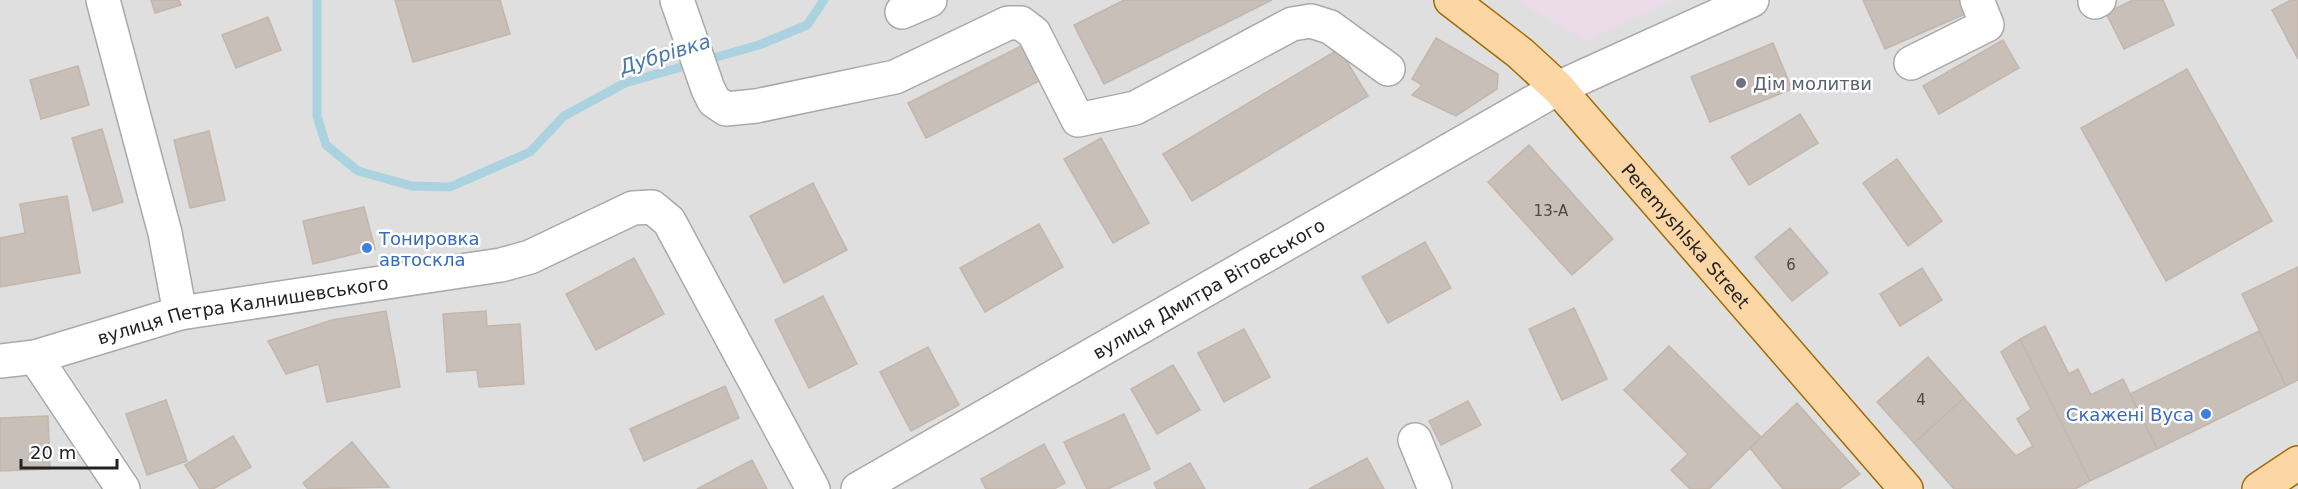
<svg xmlns="http://www.w3.org/2000/svg" width="2298" height="489" font-family="'DejaVu Sans',sans-serif">
<style>
.residential{fill:#e0dfdf}
.industrial{fill:#ebdbe8}
.lines{fill:none;stroke-linecap:round;stroke-linejoin:round}
.stream{stroke:#aad3df;stroke-width:9}
.building{fill:#c7bfb8;stroke:#c4b6ab;stroke-width:1.5}
.minor-casing{stroke:#a9a9a9;stroke-width:36}
.major-casing{stroke:#a06b00;stroke-width:36}
.minor{stroke:#fff;stroke-width:33}
.major{stroke:#fcd6a4;stroke-width:33}
.worship-dot{fill:#6b7280;stroke:#fff;stroke-width:2}
.shop-dot{fill:#3f7fe0;stroke:#fff;stroke-width:2}
.labels{text-anchor:middle;dominant-baseline:central;stroke-width:5;stroke-linejoin:round;paint-order:stroke}
.number-label{font-size:15px;fill:#4b4948}
.worship-label{font-size:18px;fill:#5b616d;stroke:#fff;text-anchor:start}
.street-label{font-size:18px;fill:#222;stroke:#fff}
.shop-label{font-size:18px;fill:#366cbe;stroke:#fff;text-anchor:start}
.water-label{font-size:20px;font-style:italic;fill:#4a7aab;stroke:#fff}
</style>
<rect width="100%" height="100%" fill="#f2efe9"/>
<path class="residential" d="M0 0H2298V489H0Z"/>
<path class="industrial" d="M1516 0H1674L1586 41Z"/>
<g class="lines">
<path class="stream" d="M317 0V116L326 145 358 171 412 186 450 187 530 152 564 116 625 83 759 45 807 25 824 0"/>
</g>
<path class="building" d="M151 0H179L181 5 155 13Z
M395 0H500L510 34 413 62Z
M1124 0H1272L1104 84 1074 25Z
M1863 0H1970L1974 10 1885 49Z
M2133 0H2163L2174 25 2124 49 2106 13Z
M2291 0H2298V59L2272 10Z
M268 17 281 50 236 68 222 35Z
M1436 38 1498 74 1497 89 1456 116 1412 95 1422 85 1412 79Z
M2003 40 2019 68 1939 114 1923 86Z
M1029 42 1047 77 926 138 908 103Z
M1773 43 1792 89 1710 122 1691 77Z
M1339 49 1368 96 1192 201 1163 154Z
M78 66 89 105 41 119 30 80Z
M2187 69 2272 221 2166 281 2081 128Z
M1800 114 1818 143 1749 185 1731 157Z
M102 129 123 202 93 211 72 138Z
M209 131 225 200 190 208 174 140Z
M1101 138 1149 223 1113 243 1064 159Z
M1529 145 1613 239 1572 275 1488 182Z
M1897 159 1942 221 1908 246 1863 183Z
M813 183 847 250 784 283 750 216Z
M67 196 80 273 0 287V238L25 233 20 204Z
M364 207 375 249 313 264 303 221Z
M1039 224 1063 267 985 312 960 268Z
M1790 228 1828 273 1792 301 1755 257Z
M1425 242 1451 288 1388 323 1362 277Z
M634 258 664 314 596 350 566 294Z
M2298 267V380L2286 386 2242 294Z
M1922 268 1942 300 1900 326 1880 294Z
M823 296 857 364 809 388 775 320Z
M1574 308 1607 379 1562 400 1529 329Z
M386 311 400 387 327 402 319 364 286 374 268 341 332 320Z
M486 311 487 326 520 324 524 384 479 387 477 370 447 372 443 314Z
M2045 326 2069 374 2078 369 2091 395 2123 379 2157 449 2090 481 2020 339Z
M1244 329 1270 377 1224 402 1198 353Z
M2259 331 2286 386 2157 449 2130 394Z
M2020 339 2090 481 2075 489H1954L1914 443 1964 398 2016 456 2033 446 2017 419 2031 409 2001 352Z
M1669 346 1761 437 1709 489H1690L1671 470 1688 454 1624 390Z
M928 347 959 405 911 431 880 372Z
M1928 357 1964 398 1914 443 1877 402Z
M1173 365 1200 410 1157 434 1131 389Z
M725 386 739 418 644 461 630 429Z
M166 400 187 461 147 475 126 414Z
M1468 401 1481 425 1441 445 1429 421Z
M1797 403 1860 474 1839 489H1783L1750 448Z
M1124 414 1150 469 1108 489H1087L1064 442Z
M48 416 50 469 0 471V418Z
M233 436 251 467 213 489H200L185 465Z
M352 442 389 487 308 489 303 483Z
M1044 444 1065 483 1054 489H986L981 479Z
M1367 458 1384 489H1309Z
M752 460 767 489H697Z
M1190 463 1205 489H1157L1154 483Z"/>
<g class="lines">
<g class="minor-casing">
<g id="minor">
<path d="M103 0 165 233 180 313"/>
<path d="M677 0 708 89 714 101 726 109 756 106 895 77 1008 23H1021L1034 33 1078 120 1135 108 1292 24 1311 21 1330 27 1388 69"/>
<path d="M2095 2 2099 0"/>
<path d="M902 12 930 0"/>
<path d="M1911 63 1987 25 1977 0"/>
<path d="M35 357 123 489"/>
<path id="s1" d="M0 361 35 357 180 313 501 265 530 257 633 208 652 207 669 221 813 489"/>
<path d="M1415 440 1435 489"/>
<path id="s2" d="M858 489 1558 88 1752 0"/>
</g>
</g>
<g class="major-casing">
<g id="major">
<path id="s3" d="M1451 0 1520 53 1558 88 1906 489"/>
<path d="M2259 489 2298 463"/>
</g>
</g>
<use href="#minor" class="minor"/>
<use href="#major" class="major"/>
</g>
<circle class="worship-dot" cx="1741" cy="83" r="6"/>
<g class="shop-dot">
<circle cx="367" cy="248" r="6"/>
<circle cx="2206" cy="414" r="6"/>
</g>
<g class="labels">
<g class="number-label">
<text x="1551" y="211">13-А</text>
<text x="1791" y="265">6</text>
<text x="1921" y="400">4</text>
</g>
<g class="worship-label">
<text x="1753" y="83">Дім молитви</text>
</g>
<g class="street-label">
<text stroke="none"><textPath href="#s3" startOffset="334">Peremyshlska Street</textPath></text>
<text stroke="none"><textPath href="#s2" startOffset="404">вулиця Дмитра Вітовського</textPath></text>
<text stroke="none"><textPath href="#s1" startOffset="249">вулиця Петра Калнишевського</textPath></text>
</g>
<g class="shop-label">
<text x="379" y="238">Тонировка<tspan x="379" dy="21">автоскла</tspan></text>
<text x="2194" y="414" text-anchor="end">Скажені Вуса</text>
</g>
<g class="water-label">
<text transform="translate(665 54) rotate(-17)">Дубрівка</text>
</g>
</g>
<path d="M21 459v9h96v-9" fill="none" stroke="#222222" stroke-width="3"/>
<text x="30" y="459" font-size="18" fill="#222222" stroke="#ffffff" stroke-width="4.5" paint-order="stroke">20 m</text>
</svg>
